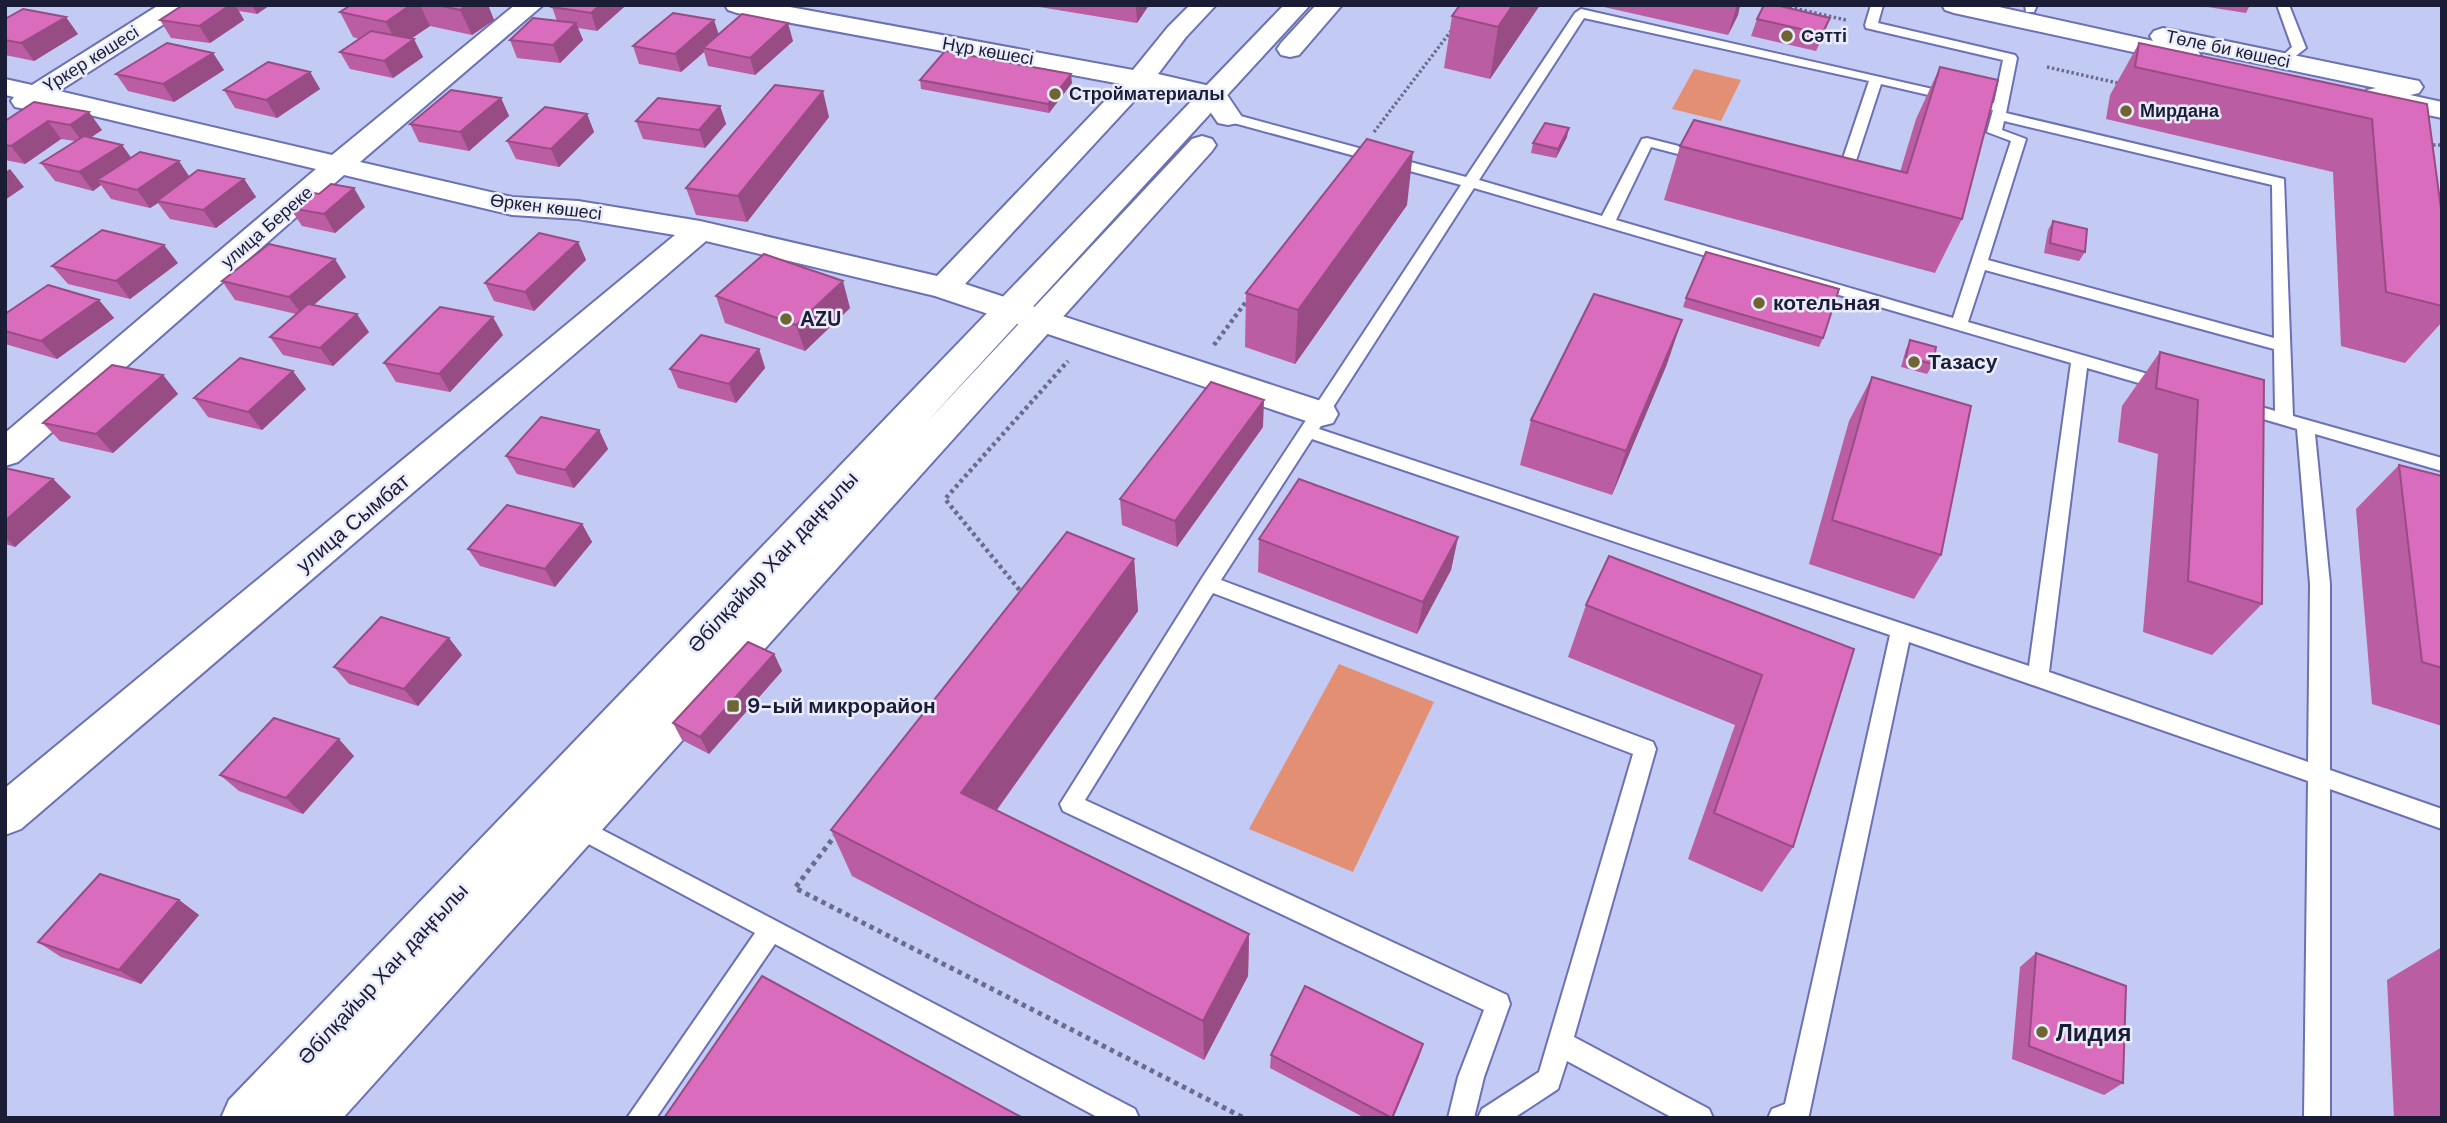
<svg xmlns="http://www.w3.org/2000/svg" width="2447" height="1123" font-family="'DM Sans',sans-serif">
<style>
.green{fill:#e38f74}
.lines{fill:none;stroke-linecap:round;stroke-linejoin:round}
.service-casing{stroke:#6b71b2;stroke-width:4}
.minor-casing{stroke:#6b71b2;stroke-width:4}
.tertiary-casing{stroke:#6b71b2;stroke-width:4}
.secondary-casing{stroke:#6b71b2;stroke-width:4}
.path-far2{stroke:#686c8d;stroke-width:3.5;stroke-dasharray:2.5 2.5;stroke-linecap:butt}
.path-far1{stroke:#686c8d;stroke-width:4.5;stroke-dasharray:3.5 3.5;stroke-linecap:butt}
.path{stroke:#686c8d;stroke-width:5;stroke-dasharray:4.5 4.5;stroke-linecap:butt}
.service{fill:#fff;fill-rule:evenodd}
.minor{fill:#fff;fill-rule:evenodd}
.tertiary{fill:#fff;fill-rule:evenodd}
.secondary{fill:#fff;fill-rule:evenodd}
.wall{fill:#bb5da2}
.shaded-wall{fill:#984c84}
.building{fill:#d96cbc;stroke:#984c84;stroke-width:2}
.poi-dot{fill:#6f6532;stroke:#eaecfb;stroke-width:2.5}
.labels{text-anchor:middle;dominant-baseline:central;stroke-width:5;stroke-linejoin:round;paint-order:stroke}
.far-poi-label{font-size:18px;font-weight:bold;fill:#1b1d37;stroke:#eaecfb;text-anchor:start}
.far-street-label{font-size:18px;fill:#1b1d37;stroke:#eaecfb}
.poi-label{font-size:21px;font-weight:bold;fill:#1b1d37;stroke:#eaecfb;text-anchor:start}
.street-label{font-size:21px;fill:#1b1d37;stroke:#eaecfb}
.near-poi-label{font-size:24px;font-weight:bold;fill:#1b1d37;stroke:#eaecfb;text-anchor:start}
</style>
<rect width="100%" height="100%" fill="#c3caf4"/>
<path class="green" d="M1694 69 1741 80 1721 121 1672 109Z
M1339 664 1434 702 1353 872 1249 829Z"/>
<g class="lines">
<g class="service-casing">
<path id="service" d="M1871 5H1883L1878 23 2015 55 2017 58 2006 113 2284 179 2293 416 2442 458V471L2315 434 2330 584V770L2442 809V829L2330 789V1118H2304L2308 781 1909 642 1809 1115 1808 1118H1768L1772 1109 1785 1104 1890 635 1312 439 1221 580 1653 742 1656 749 1574 1037 1709 1109 1713 1118H1673L1567 1061 1558 1089 1514 1118H1478L1482 1109 1539 1072 1633 754 1213 593 1085 800 1507 995 1510 1004 1484 1077 1474 1118H1448L1458 1077 1484 1010 1063 811 1060 804 1202 578 1461 185 1223 120V114H1233L1466 177 1575 13 1581 9 1994 103 2003 60 1866 28 1865 25ZM1584 18 1869 81 1835 182 1842 186 1849 182 1881 84 1993 110 1987 132 2011 141 1953 318 1616 220 1651 147 1705 161 1710 160 1712 157 1710 154 1647 138 1642 139 1602 216 1479 180ZM2004 121 2272 185 2274 338 1988 260 2026 139 2002 130ZM1474 188 2071 363 2029 666 1319 429ZM1985 270 2274 349 2275 411 2238 400 2229 406 2232 410 2297 429 2310 584 2308 762 2049 672 2087 368 2166 391 2175 385 2172 381 1968 322Z
M2025 5H2037L2034 12H2026Z
M2277 5H2289L2306 48 2284 65 2277 61 2292 47Z
M574 815 1135 1109 1139 1118H1099L775 944 656 1118H627L755 933 566 832 563 825 566 818Z"/>
</g>
<g class="minor-casing">
<path id="minor" d="M159 5H189L186 10 59 91 332 155 515 5H543L360 162 512 197 578 201 700 221 937 276 1121 84 737 13 728 10 725 5H779L1133 70 1168 27 1190 5H1216L1186 37 1158 74 1223 89 1242 117 1238 123 1228 125 1218 123 1203 101 1146 88 965 284 1333 405 1338 414 1333 423 1321 426 935 296 706 241 21 829 5 835V788L675 235 578 219 512 215 344 175 18 462 5 466V433L316 169 40 103 25 109 15 107 11 101 14 97 5 95V79L32 85Z"/>
</g>
<g class="tertiary-casing">
<path id="tertiary" d="M1284 5H1310L925 424 1192 139 1202 136 1212 139 1216 145 1212 151 343 1118H221L229 1100Z
M1316 5H1342L1299 55 1290 57 1281 55 1277 49 1281 43Z"/>
</g>
<g class="secondary-casing">
<path id="secondary" d="M1942 5H1990L2153 41 2150 36 2154 31 2163 28 2409 79 2419 81 2423 87 2419 93 2410 95 2442 102V118L2367 102 2363 96 2367 90 2376 88 2198 51 2201 56 2197 62 2188 64 1954 13 1945 10Z"/>
</g>
<path class="path-far2" d="M1780 5 1846 20
M2047 67 2122 84
M1374 132 1451 31
M2428 145H2442"/>
<path class="path-far1" d="M1214 345 1248 299
M1020 595 1022 593 945 499 1068 361"/>
<path class="path" d="M837 833 795 888 1244 1118"/>
<use href="#service" class="service"/>
<use href="#minor" class="minor"/>
<use href="#tertiary" class="tertiary"/>
<use href="#secondary" class="secondary"/>
</g>
<path class="wall" d="M183 5H270L257 14 239 11 244 20 210 43 171 38 160 20Z
M350 5H488L494 20 472 35 430 26 411 39 423 57 393 78 350 69 340 52 359 39 353 37 340 12Z
M1027 5H1149L1137 23Z
M1460 5H1540L1490 79 1444 68 1452 16Z
M1595 5H1740L1738 15 1728 35Z
M2195 5H2250L2246 13Z
M552 7H624L597 31 578 28 583 40 560 63 517 58 510 40 557 21Z
M1830 18 1823 35 1816 51 1751 36 1757 19Z
M5 19 78 34 34 61 5 55Z
M719 34 793 41 755 75 708 66 704 52 681 72 639 64 633 46Z
M2139 43 2427 104 2442 216V322L2405 363 2341 346 2333 172 2106 119 2110 95Z
M213 53 224 70 174 102 128 91 116 74Z
M1940 67 1962 219 1935 273 1664 200 1680 146 1900 172 1916 119Z
M310 72 320 89 277 118 235 108 224 90Z
M920 80 1072 83 1049 113 921 89Z
M501 98 509 116 469 151 419 142 410 124Z
M34 102 102 130 91 137 122 145 131 158 189 177 244 179 256 197 216 228 170 219 158 203 150 208 111 199 101 185 93 191 55 181 41 163 75 141 61 139 25 164 5 160V121Z
M720 106 726 124 705 148 643 139 636 121Z
M587 114 594 132 559 167 516 159 507 141Z
M829 117 747 222 696 215 686 188Z
M1567 137 1556 158 1531 153 1533 143Z
M1407 205 1295 364 1245 347 1246 293Z
M365 207 335 233 302 226 290 208Z
M2053 221 2085 252 2079 261 2044 253 2048 230Z
M578 242 586 260 534 311 494 301 485 283Z
M178 263 130 299 68 284 52 266Z
M346 277 314 305 369 332 333 366 283 355 270 337 296 314 235 300 222 281Z
M716 296 850 308 805 351 725 323Z
M1686 298 1823 338 1819 347 1683 307Z
M99 300 114 318 57 359 5 344V314Z
M503 335 450 392 396 382 384 363Z
M1910 340 1933 364 1927 374 1901 367 1906 349Z
M759 349 765 368 736 403 678 388 670 369Z
M2160 352 2264 380 2262 604 2212 655 2143 632 2158 454 2118 442 2122 406Z
M1667 364 1612 495 1520 465 1531 420Z
M163 375 178 394 113 453 60 441 43 423Z
M1872 377 1941 555 1914 599 1809 564 1849 421Z
M306 389 262 430 208 417 194 398Z
M1263 427 1177 547 1122 525 1120 499Z
M599 430 608 449 574 488 517 474 506 456Z
M2399 465 2442 476V726L2372 704 2356 509Z
M5 468 53 479 71 497 15 547 5 544Z
M582 524 592 542 555 587 480 566 468 549Z
M1458 537 1451 570 1417 634 1258 572 1259 539Z
M1134 559 1138 611 997 810 1249 934 1248 976 1204 1060 852 876 831 830Z
M1586 605 1854 649 1793 847 1762 892 1688 859 1735 725 1568 657Z
M449 638 462 655 418 706 349 684 334 667Z
M774 654 782 671 709 754 682 740 673 723Z
M354 756 303 814 239 791 220 775Z
M179 900 199 915 141 984 61 957 38 942Z
M2442 947V1118H2394L2387 980Z
M2036 953 2123 1083 2104 1095 2012 1059 2020 967Z
M1271 1055 1419 1057 1393 1118H1365L1270 1068Z"/>
<path class="shaded-wall" d="M230 5H235L244 20 210 43 199 26Z
M252 5H270L257 14Z
M411 5H420L430 26 398 47 386 22Z
M467 5H488L494 20 472 35 460 10Z
M600 5H623L624 7 597 31 591 13Z
M1136 5H1149L1137 23Z
M1513 5H1540L1490 79 1498 27Z
M1737 5H1740L1738 15 1728 35Z
M66 17 78 34 34 61 21 43Z
M1830 18 1823 35 1816 51 1822 34Z
M714 20 720 38 703 48 704 52 681 72 675 54Z
M576 23 583 40 560 63 553 45Z
M788 23 793 41 755 75 750 58Z
M414 39 423 57 393 78 384 61Z
M213 53 224 70 174 102 163 84Z
M310 72 320 89 277 118 266 100Z
M1071 74 1072 83 1049 113 1048 104Z
M823 91 829 117 747 222 738 196Z
M501 98 509 116 469 151 460 132Z
M720 106 726 124 705 148 699 130Z
M89 112 102 130 83 143 70 125Z
M587 114 594 132 559 167 551 149Z
M48 121 61 139 25 164 11 146Z
M1569 128 1567 137 1556 158 1558 149Z
M122 145 135 163 97 180 101 185 93 191 79 172Z
M1413 152 1407 205 1295 364 1298 310Z
M179 161 191 179 157 201 158 203 150 208 137 190Z
M10 169 24 187 5 200V172Z
M244 179 256 197 216 228 203 210Z
M354 188 365 207 335 233 324 214Z
M578 242 586 260 534 311 525 292Z
M164 245 178 263 130 299 116 281Z
M335 259 346 277 302 315 289 297Z
M843 281 850 308 805 351 796 325Z
M99 300 114 318 57 359 41 341Z
M357 314 369 332 333 366 320 348Z
M493 317 503 335 450 392 439 374Z
M1682 320 1667 364 1612 495 1626 451Z
M759 349 765 368 736 403 729 384Z
M293 371 306 389 262 430 248 412Z
M163 375 178 394 113 453 96 434Z
M1264 400 1263 427 1177 547 1175 521Z
M599 430 608 449 574 488 565 470Z
M53 479 71 497 15 547 5 537V521Z
M582 524 592 542 555 587 545 569Z
M1458 537 1451 570 1417 634 1423 602Z
M1134 559 1138 611 975 840 961 793Z
M449 638 462 655 418 706 404 689Z
M774 654 782 671 709 754 700 737Z
M339 739 354 756 303 814 286 798Z
M179 900 199 915 141 984 119 970Z
M1249 934 1248 976 1204 1060 1203 1021Z
M1423 1044 1419 1057 1393 1118H1392Z"/>
<path class="building" d="M183 5H230L199 26 160 20Z
M351 5H411L386 22 340 12Z
M437 5H467L460 10Z
M555 5H600L591 13 552 7Z
M1460 5H1513L1498 27 1452 16Z
M1764 5H1776L1830 18 1822 34 1757 19Z
M23 9 66 17 21 43 5 40V19Z
M673 13 714 20 675 54 633 46Z
M742 14 788 23 750 58 703 48Z
M533 18 576 23 553 45 510 40Z
M371 31 414 39 384 61 340 52Z
M167 43 213 53 163 84 116 74Z
M2139 43 2427 104 2442 216V306L2386 292 2372 119 2135 67Z
M945 51 1071 74 1048 104 920 80Z
M268 62 310 72 266 100 224 90Z
M1940 67 1998 80 1962 219 1680 146 1694 120 1907 173Z
M775 85 823 91 738 196 686 188Z
M451 90 501 98 460 132 410 124Z
M658 98 720 106 699 130 636 121Z
M34 102 89 112 70 125 48 121 11 146 5 145V121Z
M545 107 587 114 551 149 507 141Z
M1545 123 1569 128 1558 149 1533 143Z
M84 136 122 145 79 172 41 163Z
M1367 139 1413 152 1298 310 1246 293Z
M140 152 179 161 137 190 97 180Z
M198 170 244 179 203 210 157 201Z
M331 184 354 188 324 214 290 208 309 192 319 194Z
M2053 221 2087 229 2085 252 2050 243Z
M102 230 164 245 116 281 52 266Z
M539 233 578 242 525 292 485 283Z
M269 244 335 259 289 297 222 281Z
M1706 252 1839 289 1823 338 1686 298Z
M764 254 843 281 796 325 716 296Z
M48 285 99 300 41 341 5 331V314Z
M1594 294 1682 320 1626 451 1531 420Z
M308 304 357 314 320 348 270 337Z
M440 307 493 317 439 374 384 363Z
M701 335 759 349 729 384 670 369Z
M1910 340 1936 347 1933 364 1906 357Z
M2160 352 2264 380 2262 604 2188 581 2198 400 2156 388Z
M240 358 293 371 248 412 194 398Z
M112 365 163 375 96 434 43 423Z
M1872 377 1971 406 1941 555 1832 520Z
M1211 382 1264 400 1175 521 1120 499Z
M541 417 599 430 565 470 506 456Z
M2399 465 2442 476V668L2422 662Z
M5 468 53 479 5 521Z
M1299 479 1458 537 1423 602 1259 539Z
M507 505 582 524 545 569 468 549Z
M1067 532 1134 559 961 793 1249 934 1203 1021 831 830Z
M1609 556 1854 649 1793 847 1714 813 1762 675 1586 605Z
M381 617 449 638 404 689 334 667Z
M748 642 774 654 700 737 673 723Z
M274 718 339 739 286 798 220 775Z
M100 874 179 900 119 970 38 942Z
M2036 953 2126 986 2123 1083 2029 1046Z
M762 976 1023 1118H664Z
M1305 986 1423 1044 1392 1118 1271 1055Z"/>
<g class="poi-dot">
<circle cx="1787" cy="36" r="7"/>
<circle cx="1055" cy="94" r="7"/>
<circle cx="2126" cy="111" r="7"/>
<circle cx="1759" cy="303" r="7"/>
<circle cx="786" cy="319" r="7"/>
<circle cx="1914" cy="362" r="7"/>
<rect x="726" y="699" width="14" height="14" rx="3.5"/>
<circle cx="2042" cy="1032" r="7"/>
</g>
<g class="labels">
<g class="far-poi-label">
<text x="1801" y="36">Cәтті</text>
<text x="1069" y="94">Стройматериалы</text>
<text x="2140" y="111">Мирдана</text>
</g>
<g class="far-street-label">
<text transform="translate(2228 49) rotate(12)">Төле би көшесі</text>
<text transform="translate(988 51) rotate(10)">Нұр көшесі</text>
<text transform="translate(91 59) rotate(-32)">Үркер көшесі</text>
<text transform="translate(546 207) rotate(7)">Өркен көшесі</text>
<text transform="translate(267 227) rotate(-41)">улица Береке</text>
</g>
<g class="poi-label">
<text x="1773" y="303">котельная</text>
<text x="800" y="319">AZU</text>
<text x="1928" y="362">Тазасу</text>
<text x="747" y="706">9-ый микрорайон</text>
</g>
<g class="street-label">
<text transform="translate(353 523) rotate(-40)">улица Сымбат</text>
<text transform="translate(773 562) rotate(-47)">Әбілқайыр Хан даңғылы</text>
<text transform="translate(383 974) rotate(-47)">Әбілқайыр Хан даңғылы</text>
</g>
<g class="near-poi-label">
<text x="2056" y="1032">Лидия</text>
</g>
</g>
<rect width="2447" height="1123" fill="none" stroke="#1b1d37" stroke-width="14"/>
</svg>
